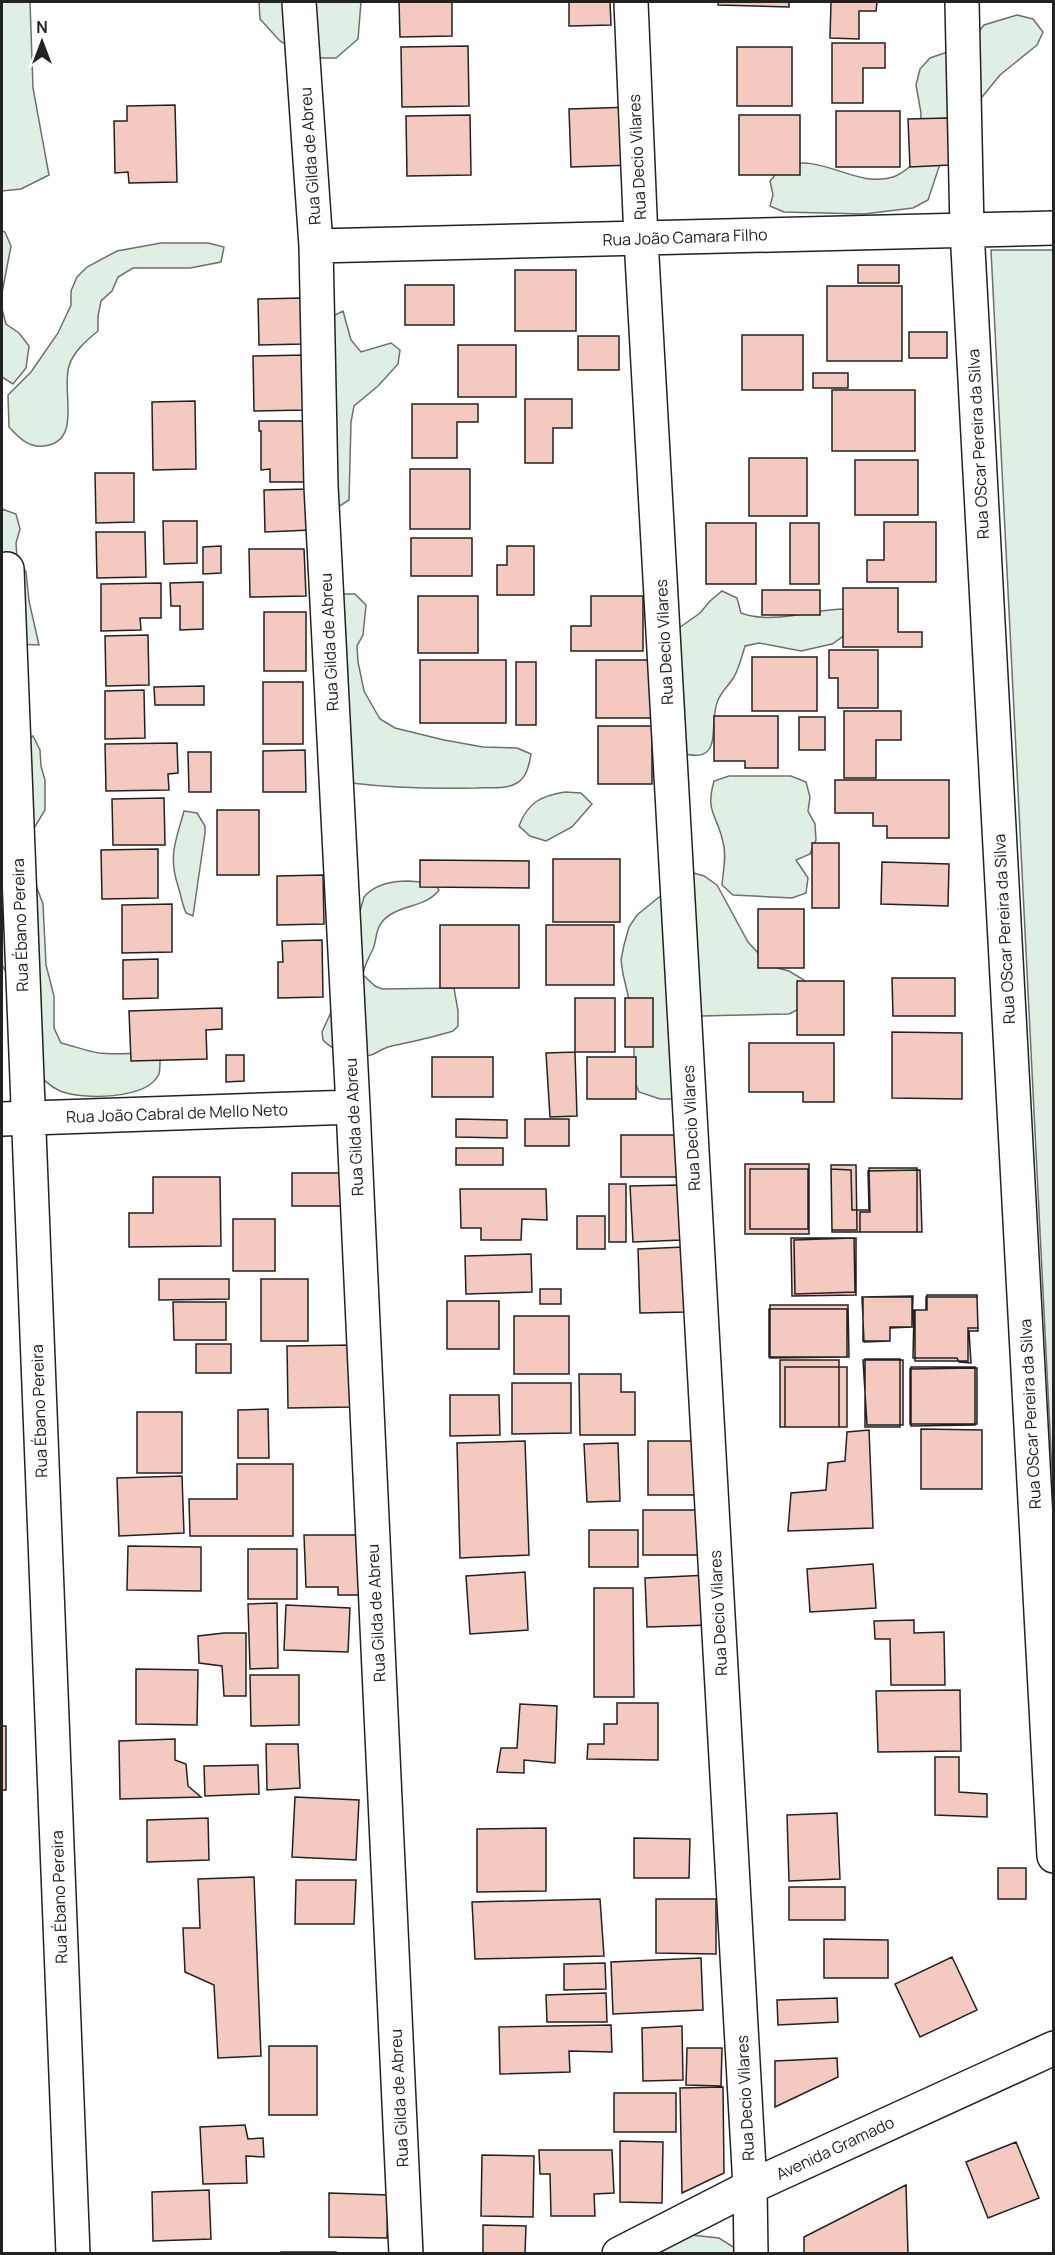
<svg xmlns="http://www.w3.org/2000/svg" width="1055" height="2255" font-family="Manrope,sans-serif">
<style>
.green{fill:#e0efe3;stroke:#6f6f6f;stroke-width:1.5}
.building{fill:#f3c9c0;stroke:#222;stroke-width:1.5}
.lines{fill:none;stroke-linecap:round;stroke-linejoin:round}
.minor-casing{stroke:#222;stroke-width:36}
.minor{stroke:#fff;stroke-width:33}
.labels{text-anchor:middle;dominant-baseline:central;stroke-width:4.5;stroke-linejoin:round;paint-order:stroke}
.street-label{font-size:16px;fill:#222;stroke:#fff}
</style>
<rect width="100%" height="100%" fill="#fff"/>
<path class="green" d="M2 2H30L33 88 49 175 21 189 2 191Z
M259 2H361L358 39 336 58H307L280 41 260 19Z
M1017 15 1033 19 1043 32 1037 45 1000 75 978 102 943 155 928 200 913 208 864 214 784 212 770 206 773 195 770 181C774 177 778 170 783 167 819 151 856 189 893 177 903 174 912 165 919 158L921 113 916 85 920 69 930 58 959 48 973 39 984 25Z
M2 231 5 232 11 246 2 293V309L6 324 19 333 29 346 26 368 13 384 2 377Z
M161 243H208L224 247 221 262 190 268H133L118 277 112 291 101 301 98 316V331C87 340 73 352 69 366 61 391 83 442 44 446 29 448 19 438 9 427L8 395 31 372 58 333 71 305V291L77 277 87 267 117 251Z
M991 250H1053V1492Z
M343 311 351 340 361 352 391 343 400 350 398 364 378 386 354 406 351 422 349 500 335 509 329 318Z
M2 509 16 514 20 529 16 543 17 558 26 572 29 601 39 645 17 644 2 708Z
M722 591 737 598 741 613C774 625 811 609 845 609V635L832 644 801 651 759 643 745 646C742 656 739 668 734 677 729 685 722 691 718 700 707 724 727 768 678 752L672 633 700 613 710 601Z
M339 594H355L366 605 363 635 357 646 358 662 364 691 380 719 395 728 444 740 483 747 517 748 531 754C529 765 527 777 517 783 505 790 490 787 477 788 434 789 393 788 351 783Z
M33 736 40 750 41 766 45 780V810L22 848 43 904 46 965 54 996V1028L61 1043C74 1046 86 1051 99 1053 122 1056 138 1049 160 1060 160 1064 160 1070 159 1074 147 1100 82 1100 60 1091 49 1086 42 1078 35 1070L7 974 2 965V840L17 742Z
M729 776H791L806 782 810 797 808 811 815 824 816 840 810 854 796 860 808 878 806 893 792 898 733 895 722 885C723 871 727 856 723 842 717 814 705 813 714 781Z
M565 792 581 793 592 804 572 827 546 841 530 836 519 826C528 802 541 796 565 792Z
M184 811 197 813 205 826V833L193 916 186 913C182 904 181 895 178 886 168 856 176 840 184 811Z
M690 872 704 876 717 885 748 942 770 966 789 971 804 980 812 993 805 1006 789 1014 701 1016 690 1026 676 1099H660L639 1092 634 1080V1037L631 1008 623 974 621 960 624 945 629 927 637 915Z
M408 881 434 883 439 890C425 909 396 904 382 922 375 930 377 940 373 949 369 958 364 965 363 975L375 986 382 989 454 988 458 1011V1026L453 1031C431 1038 410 1042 388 1047 382 1049 377 1053 371 1055 355 1059 333 1051 323 1040L322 1032 332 1010 364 897C375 884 392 881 408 881Z
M691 2235 719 2238 743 2253 638 2254Z"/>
<path class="building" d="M399 2H452V36L400 37Z
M569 2H610L611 25 569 26Z
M718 2H789V7L718 5Z
M831 2H877L876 11H859V39L830 38Z
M832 43H885V68H863V103H832Z
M468 46 469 106 402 107 401 47Z
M737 47H792V106H737Z
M175 105 177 182 129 183 128 172 115 173 114 121H127V106Z
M633 107 634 165 571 167 569 109Z
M836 111H900V167H836Z
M470 115 471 175 407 176 406 116Z
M739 115H800V175H739Z
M948 118 950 165 910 167 908 119Z
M858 265H899V283H858Z
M515 270H576V331H515Z
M405 285H454V325H405Z
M827 286H902V361H827Z
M302 298 303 344 259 345 258 299Z
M909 332H947V358H909Z
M742 335H803V390H742Z
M578 336H619V370H578Z
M458 345H516V397H458Z
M306 355 307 410 254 411 253 356Z
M813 373H848V388H813Z
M832 390H915V451H832Z
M525 399H572V428H553V463H525Z
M195 401 196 469 153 470 152 402Z
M412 404H478V422H457V458H412Z
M259 421H309L310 482H270V469L261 470V431H259Z
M749 458H807V516H749Z
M855 460H918V515H855Z
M410 469H470V529H410Z
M95 473H134V522L96 523Z
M310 489 311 530 265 532 264 490Z
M163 521H197V563L164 564Z
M884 522H936V582H867V560H884Z
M706 523H756V584H706Z
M790 523H819V584H790Z
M96 532H145L146 577 97 578Z
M411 538H472V576H411Z
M221 546V573L203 574V547Z
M507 546H534V595H497V565H507Z
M249 549H304L306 596 250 597Z
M203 582V629L180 630V606H171L170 583Z
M161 583V618H140L141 630 101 631V584Z
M843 588H898V632H922V647H843Z
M762 590H820V615H762Z
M418 596H478V653H418Z
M591 596H643V651H571V626H591Z
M264 612H306V671H264Z
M148 635 149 685 106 686 105 636Z
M829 650H878V708H838V678H829Z
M752 657H817V711H752Z
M420 660H506V723H420Z
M596 660H653V718H596Z
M516 662H536V725H516Z
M263 682H303V744H263Z
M204 686V705H155L154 687Z
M144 690 145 738 105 739V691Z
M844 711H901V740H876V778H844Z
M714 716H778V768H745V761H714Z
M799 717H825V750H799Z
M598 726H652V784H598Z
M177 743 178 773 168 774 169 790 106 791 105 744Z
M305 750 306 792H263V751Z
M188 752H211V792H189Z
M835 780H949V838H887V826H873V813H835Z
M164 798 165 845H113L112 799Z
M217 810H259V875H217Z
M812 843H839V908H812Z
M158 849V898L102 899 101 850Z
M553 859H620V922H553Z
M420 860 529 861V888L420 887Z
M882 862 949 864 948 906 881 904Z
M323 875 324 924 277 925V876Z
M172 904V952L122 953V905Z
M758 909H804V968H758Z
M440 925H519V988H440Z
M546 925H614V985H546Z
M322 940 323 997 278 998V962H283L282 941Z
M158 959V998L123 999V960Z
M892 978H955V1016H893Z
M797 981H844V1035H797Z
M575 998H615V1052H575Z
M625 998H653V1047H625Z
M222 1008V1029L206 1030 207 1059 131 1061 129 1011Z
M892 1032 962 1033V1099L892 1098Z
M749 1043H834V1102H803V1092H749Z
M575 1052 577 1116 550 1117 546 1053Z
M226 1055H244V1081L226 1082Z
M432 1057H493V1097H432Z
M587 1057H636V1099H587Z
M456 1119 507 1120V1138L456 1137Z
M525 1119H569V1146H525Z
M621 1135H683V1177H621Z
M456 1148H503V1165H456Z
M745 1164H809V1234H745Z
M831 1165H856L857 1230H832Z
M869 1168H917V1232H860V1212H870Z
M750 1169H808V1229H750Z
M831 1169 851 1170 852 1210H869L868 1171 920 1170 922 1232H832Z
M292 1173H342V1206H292Z
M153 1177H220L221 1246 129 1247V1213H153Z
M609 1184H626V1242H609Z
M679 1185 682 1240 633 1242 630 1186Z
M460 1189H546L547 1220 522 1219 521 1240H481V1228H461Z
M577 1216H605V1249H577Z
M233 1219H275V1271H233Z
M791 1238H856V1295L792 1296Z
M854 1238 855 1292 795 1294 794 1240Z
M684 1247 686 1312 640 1313 638 1249Z
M531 1254 532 1292 466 1294 465 1256Z
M159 1279H229V1299L159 1300Z
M261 1279H308V1341H261Z
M540 1289H561V1304H540Z
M927 1295H977L978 1331H969L971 1363 959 1362 957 1358H913L914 1310H927Z
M913 1296 912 1327 890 1328V1341L864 1342 862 1297Z
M863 1297H912V1327H890V1341H863Z
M926 1297H977L978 1328H968V1361H915V1310H926Z
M447 1301H499V1349H447Z
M173 1302H226V1340H174Z
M770 1305H848L849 1357 770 1358Z
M769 1309H847V1357H769Z
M514 1316H569V1374H514Z
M196 1344H231V1373H196Z
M353 1345 354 1407 288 1408 287 1346Z
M865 1359H900V1427H865Z
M780 1360H839V1427H780Z
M863 1360H903V1425H867Z
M785 1367H847V1427H785Z
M911 1367H975V1425L911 1426Z
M977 1368V1424H910V1369Z
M579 1374H621V1392H635V1435H580Z
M512 1383H571V1433L512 1434Z
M450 1395H499L500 1435 450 1436Z
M268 1409 269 1458H238V1410Z
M137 1412H182V1473H137Z
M921 1429 982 1430V1489H921Z
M869 1430 873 1528 788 1531 791 1493 826 1490 828 1463 845 1461 847 1432Z
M525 1441 529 1555 460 1558 457 1443Z
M648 1441H698V1495H648Z
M618 1443 620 1501 587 1502 584 1444Z
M237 1464H293V1536H190L189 1499H237Z
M182 1476 184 1533 119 1536 117 1478Z
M643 1510H711V1555H643Z
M589 1530H638V1567H589Z
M304 1535H363V1595H338V1587H306Z
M128 1546 201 1547V1591L127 1590Z
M248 1549H297V1599H248Z
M873 1564 876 1608 810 1612 807 1569Z
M525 1572 528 1630 470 1634 466 1576Z
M709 1575 711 1625 647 1627 645 1578Z
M594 1588H633L634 1697H594Z
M277 1603 278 1668 250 1669 248 1604Z
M286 1605 350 1608 348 1652 284 1650Z
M914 1620V1633L944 1632 945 1685H891L890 1639H875L874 1621Z
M224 1633H246V1696H224L222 1666 199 1663 198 1636Z
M136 1669 198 1670 197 1725 136 1724Z
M250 1675H299V1725L251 1726Z
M960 1690 961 1751 878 1752 876 1691Z
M617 1703H658V1760L587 1759 588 1744H604V1724H617Z
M520 1704 557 1706 555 1763 524 1760V1773L497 1772 501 1748H517Z
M2 1726H6V1790H2Z
M175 1739V1760L186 1764 188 1786 201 1797 120 1799 119 1741Z
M266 1744H298L300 1788 267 1790Z
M935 1757H959V1792L987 1794V1817L935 1815Z
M258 1765 259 1794 205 1796 204 1766Z
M295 1797 359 1800 356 1860 292 1857Z
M837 1813 840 1879 789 1881 787 1815Z
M208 1818 209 1860 147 1862V1820Z
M546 1828V1891L477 1892V1829Z
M634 1838 690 1839 689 1878H634Z
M998 1868H1026V1899H998Z
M254 1877 261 2056 218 2058 214 1985 185 1972 183 1928H200L198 1879Z
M296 1880H356L354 1924H295Z
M789 1887H845V1920H789Z
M600 1899 604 1956 475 1959 472 1902Z
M656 1899H716V1954L656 1953Z
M824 1939 888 1940V1978H824Z
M952 1957 977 2010 920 2037 895 1984Z
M701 1958 703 2010 613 2014 611 1962Z
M605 1963 606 1989 564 1990V1964Z
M606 1993 607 2022H547L546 1995Z
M837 1998 838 2022 778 2025 777 2000Z
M611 2025 612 2052 569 2051 570 2072 500 2074 499 2027Z
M682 2026 683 2080 643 2081 642 2028Z
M269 2046H317V2115H269Z
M687 2048H722L721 2086 686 2085Z
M837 2058 838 2077 775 2107V2061Z
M723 2087 724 2173 682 2193 680 2088Z
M614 2093H676V2132H614Z
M245 2125 248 2139 263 2138 264 2157 246 2156 247 2183 203 2184 200 2127Z
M620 2141 663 2142 662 2203 620 2202Z
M1016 2142 1039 2198 988 2218 966 2162Z
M539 2150H612L614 2193 594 2194 595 2216H551L550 2174H540Z
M482 2155 534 2156 533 2217 481 2216Z
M906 2185 908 2254H804V2237Z
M209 2190 211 2239 153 2241 152 2192Z
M329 2193 388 2195 387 2238 329 2237Z
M483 2225 526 2226 525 2254H483Z
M281 2252H336V2254H281Z"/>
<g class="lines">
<g class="minor-casing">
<path id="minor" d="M299 2 316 246 321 486 353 1107 406 2254
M631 2 641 239 750 2187 751 2254
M962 2 967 230 1054 1856
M316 246 1054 228
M7 569 73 2254
M2 1119 353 1107
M619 2254 750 2187 1054 2048"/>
</g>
<use href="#minor" class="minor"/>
</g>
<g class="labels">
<g class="street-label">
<text transform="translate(310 156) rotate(-94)">Rua Gilda de Abreu</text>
<text transform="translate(637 157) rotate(-93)">Rua Decio Vilares</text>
<text transform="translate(685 237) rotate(-2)">Rua João Camara Filho</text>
<text transform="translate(978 444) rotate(-93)">Rua OScar Pereira da Silva</text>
<text transform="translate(329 642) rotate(-93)">Rua Gilda de Abreu</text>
<text transform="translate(664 642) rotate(-93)">Rua Decio Vilares</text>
<text transform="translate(20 925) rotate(-92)">Rua Ébano Pereira</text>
<text transform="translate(1004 929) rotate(-93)">Rua OScar Pereira da Silva</text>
<text transform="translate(177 1113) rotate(-2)">Rua João Cabral de Mello Neto</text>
<text transform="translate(354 1127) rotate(-93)">Rua Gilda de Abreu</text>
<text transform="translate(691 1128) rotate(-93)">Rua Decio Vilares</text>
<text transform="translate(39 1411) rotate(-92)">Rua Ébano Pereira</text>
<text transform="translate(1030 1414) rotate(-93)">Rua OScar Pereira da Silva</text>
<text transform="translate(376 1613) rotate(-93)">Rua Gilda de Abreu</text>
<text transform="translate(718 1613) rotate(-93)">Rua Decio Vilares</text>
<text transform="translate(59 1897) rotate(-92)">Rua Ébano Pereira</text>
<text transform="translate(399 2098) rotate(-93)">Rua Gilda de Abreu</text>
<text transform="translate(745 2098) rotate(-93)">Rua Decio Vilares</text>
<text transform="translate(835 2148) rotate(-25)">Avenida Gramado</text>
</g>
</g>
<rect width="1055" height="2255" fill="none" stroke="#222222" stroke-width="6"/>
<g transform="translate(42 42)" stroke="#ffffff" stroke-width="4.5" paint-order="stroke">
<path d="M0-4.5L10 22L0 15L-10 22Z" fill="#222222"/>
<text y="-9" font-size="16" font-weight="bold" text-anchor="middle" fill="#222222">N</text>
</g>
</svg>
